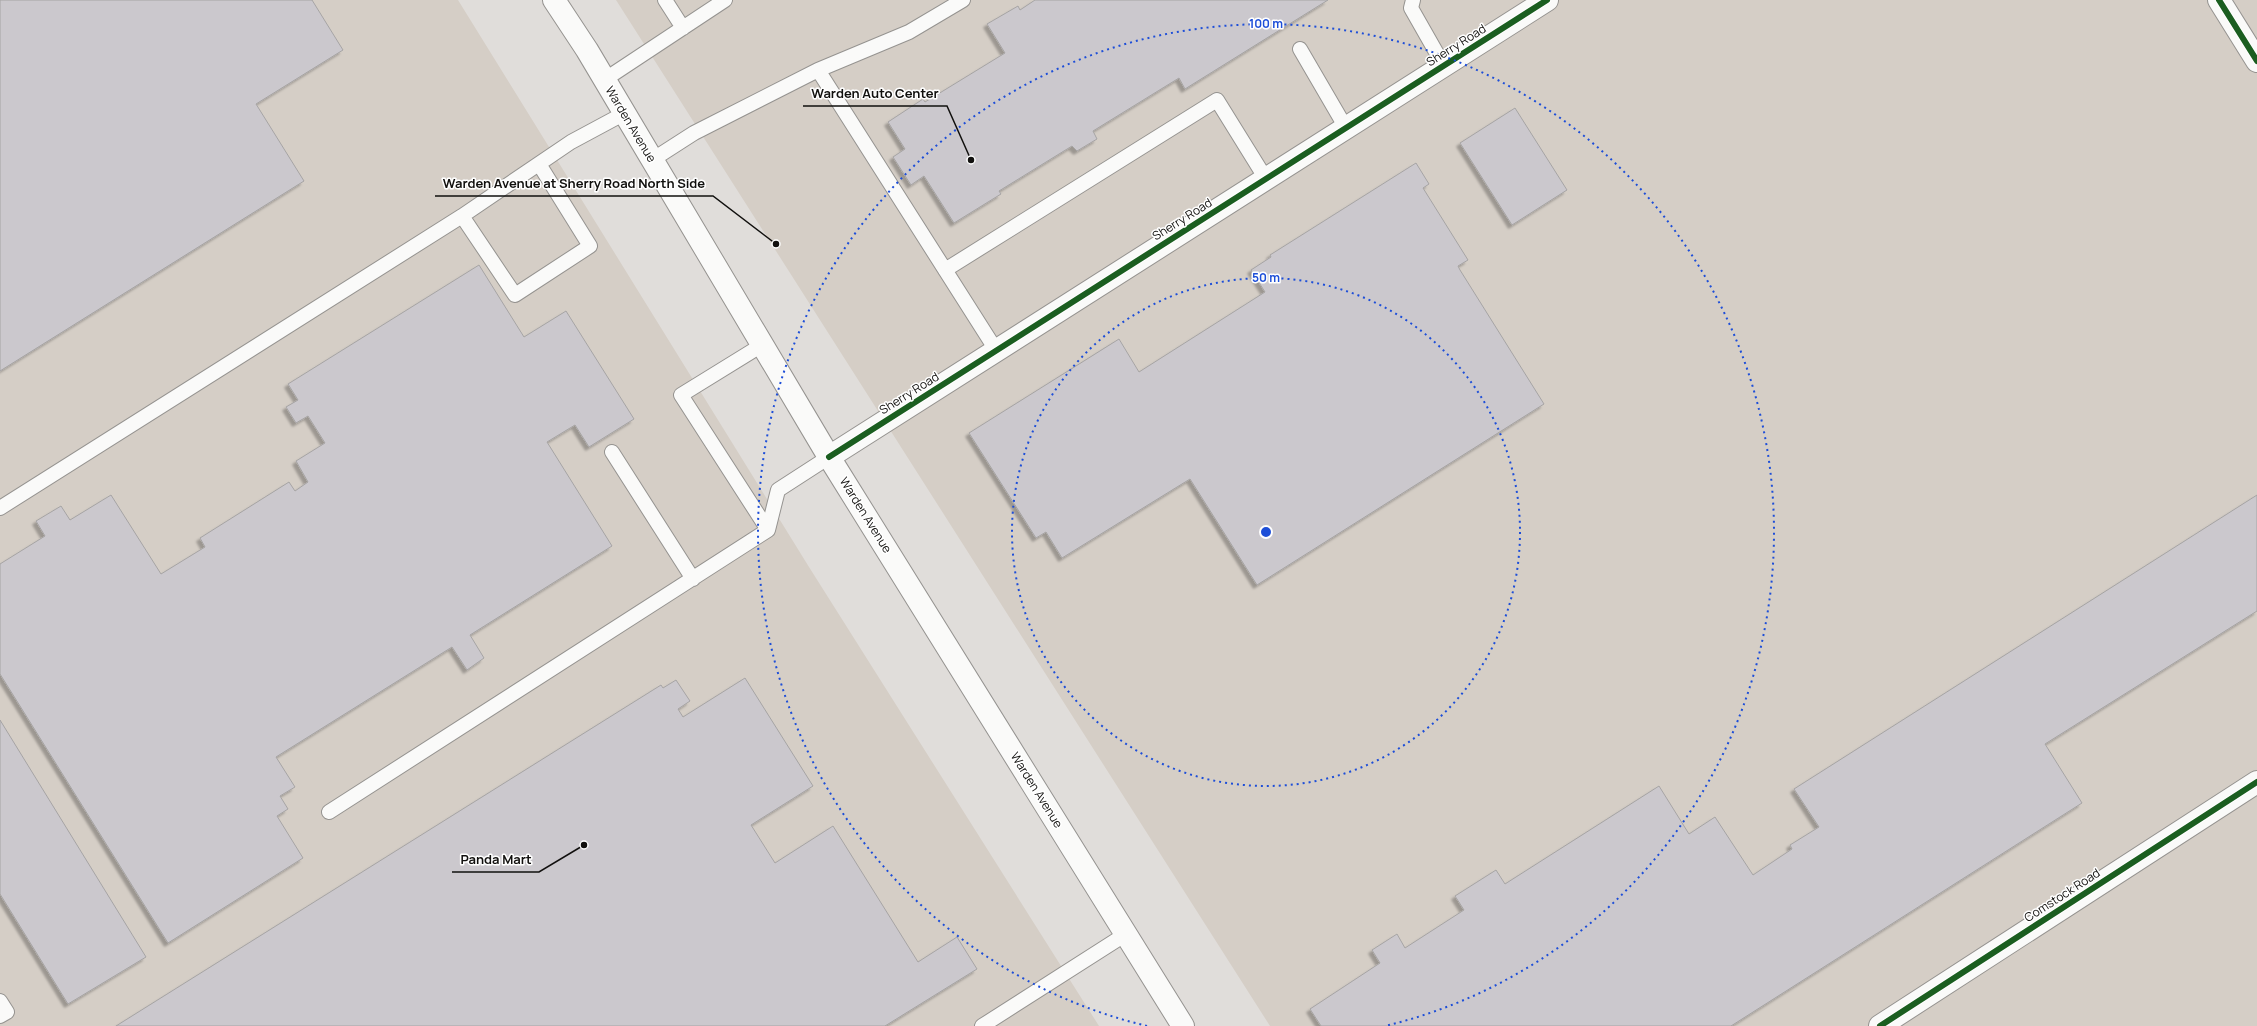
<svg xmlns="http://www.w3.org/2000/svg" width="2257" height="1026" font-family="Manrope,sans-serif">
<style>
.built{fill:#d5cec6}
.building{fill:#cbc8cd;stroke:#a6a4a4;filter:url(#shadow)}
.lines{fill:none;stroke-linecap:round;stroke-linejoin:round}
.service-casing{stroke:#959390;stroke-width:16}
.minor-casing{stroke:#959390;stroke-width:24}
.tertiary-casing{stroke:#959390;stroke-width:24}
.secondary-casing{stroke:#959390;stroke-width:24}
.service{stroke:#fafaf9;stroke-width:14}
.minor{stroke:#fafaf9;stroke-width:22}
.tertiary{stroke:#fafaf9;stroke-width:22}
.secondary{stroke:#fafaf9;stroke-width:22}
.cycleway-casing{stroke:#fff;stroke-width:8}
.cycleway{stroke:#1b5e20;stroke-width:6}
.ring{fill:none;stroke:#1d4ed8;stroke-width:2;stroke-dasharray:2 4}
.labels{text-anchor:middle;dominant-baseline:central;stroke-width:3;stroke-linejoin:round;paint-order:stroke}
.street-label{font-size:12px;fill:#11100e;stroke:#fff}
.centre{fill:#1d4ed8;stroke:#fff;stroke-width:2}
.ring-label{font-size:12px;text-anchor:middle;font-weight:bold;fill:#1d4ed8;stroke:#fff;stroke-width:3;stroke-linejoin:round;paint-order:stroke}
.leader{fill:none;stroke:#11100e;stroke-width:1.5}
.callout-dot{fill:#11100e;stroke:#fff;stroke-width:1.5}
.callout-label{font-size:13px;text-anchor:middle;font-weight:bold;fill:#11100e;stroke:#fff;stroke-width:3;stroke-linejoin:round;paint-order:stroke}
</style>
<defs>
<filter id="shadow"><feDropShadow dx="-3.5" dy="3.5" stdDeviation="1" flood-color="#0004"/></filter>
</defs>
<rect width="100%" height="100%" fill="#e0ddda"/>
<path class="built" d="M0 0H458L809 567 1099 1026H0Z
M616 0H2257V1026H1270Z"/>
<path class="building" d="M0 0H312L343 50 256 104 304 181 0 371Z
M1035 0H1328L1185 89 1179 78 1093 131 1097 139 1077 151 1072 146 999 191 1001 194 954 223 924 176 911 185 893 157 905 149 888 122 923 99 925 102 1005 53 987 24 1018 6 1020 10Z
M1515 108 1567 190 1512 225 1460 143Z
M1416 163 1429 184 1423 188 1468 260 1458 266 1460 270 1544 404 1257 585 1190 479 1062 558 1046 532 1036 538 969 433 1119 339 1139 372 1265 292 1251 270 1271 257 1270 255Z
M479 265 524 337 566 311 634 419 589 447 575 425 547 442 612 546 470 635 484 658 467 670 452 647 276 757 295 787 280 796 288 809 277 816 303 858 168 943 0 674V564L45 536 36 521 61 506 70 520 111 495 161 574 205 547 200 538 289 482 295 491 308 482 296 461 325 443 308 416 296 423 286 407 298 400 288 384Z
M2257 495V611L2045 744 2082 803 1731 1026H1321L1310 1009 1380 963 1372 950 1397 934 1405 948 1464 910 1455 896 1496 870 1505 884 1659 786 1689 834 1715 817 1753 875 1792 849 1790 845 1819 827 1794 789Z
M745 678 813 786 751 825 775 863 833 826 918 962 957 937 977 969 885 1026H116L661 685 663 688 676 680 690 701 678 709 683 717Z
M0 720 146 957 68 1004 0 894Z"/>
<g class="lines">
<g class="service-casing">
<path id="service" d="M665 0 683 28
M1413 0 1411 8 1444 66
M1300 49 1346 128
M818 70 909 32 963 0
M604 80 725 0
M652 160 694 133 818 70 996 350
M539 164 590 246 515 295 462 216 571 142 625 113
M945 270 1217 100 1266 179
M762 345 681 395 768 530
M612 452 693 579
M0 508 462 216
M329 812 768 530 778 490 829 457
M0 1001 7 1012 0 1016
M982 1026 1126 934"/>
</g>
<g class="minor-casing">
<path id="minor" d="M2219 0 2257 61
M829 457 1547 0"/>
</g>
<g class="tertiary-casing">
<path id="tertiary" d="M1880 1026 2257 782"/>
</g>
<g class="secondary-casing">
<path id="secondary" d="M554 0 587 50 829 457 1183 1026"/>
</g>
<use href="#service" class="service"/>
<use href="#minor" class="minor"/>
<use href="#tertiary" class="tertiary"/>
<use href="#secondary" class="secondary"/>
<g class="cycleway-casing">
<path id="cycleway" d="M2219 0 2257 61
M829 457 1547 0
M1880 1026 2257 782"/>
</g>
<use href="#cycleway" class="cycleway"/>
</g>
<g class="ring">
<circle cx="1266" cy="532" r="254"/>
<path d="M1147 1026A508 508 0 1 1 1385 1026"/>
</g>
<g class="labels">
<g class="street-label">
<text transform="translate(1456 45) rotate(-32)">Sherry Road</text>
<text transform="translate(631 124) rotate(59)">Warden Avenue</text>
<text transform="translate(1182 219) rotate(-32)">Sherry Road</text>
<text transform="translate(909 393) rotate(-32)">Sherry Road</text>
<text transform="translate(866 515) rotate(58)">Warden Avenue</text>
<text transform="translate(1037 790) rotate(58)">Warden Avenue</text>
<text transform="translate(2062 895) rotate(-33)">Comstock Road</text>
</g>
</g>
<circle cx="1266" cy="532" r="6" class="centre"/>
<g class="ring-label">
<text x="1266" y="28">100 m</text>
<text x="1266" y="282">50 m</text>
</g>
<path class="leader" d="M971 160L947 106H803M776 244L713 196H435M584 845L539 872H452"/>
<g class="callout-dot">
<circle cx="971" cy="160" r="4"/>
<circle cx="776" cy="244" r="4"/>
<circle cx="584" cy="845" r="4"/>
</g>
<g class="callout-label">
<text x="875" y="98">Warden Auto Center</text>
<text x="574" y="188">Warden Avenue at Sherry Road North Side</text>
<text x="496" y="864">Panda Mart</text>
</g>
</svg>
